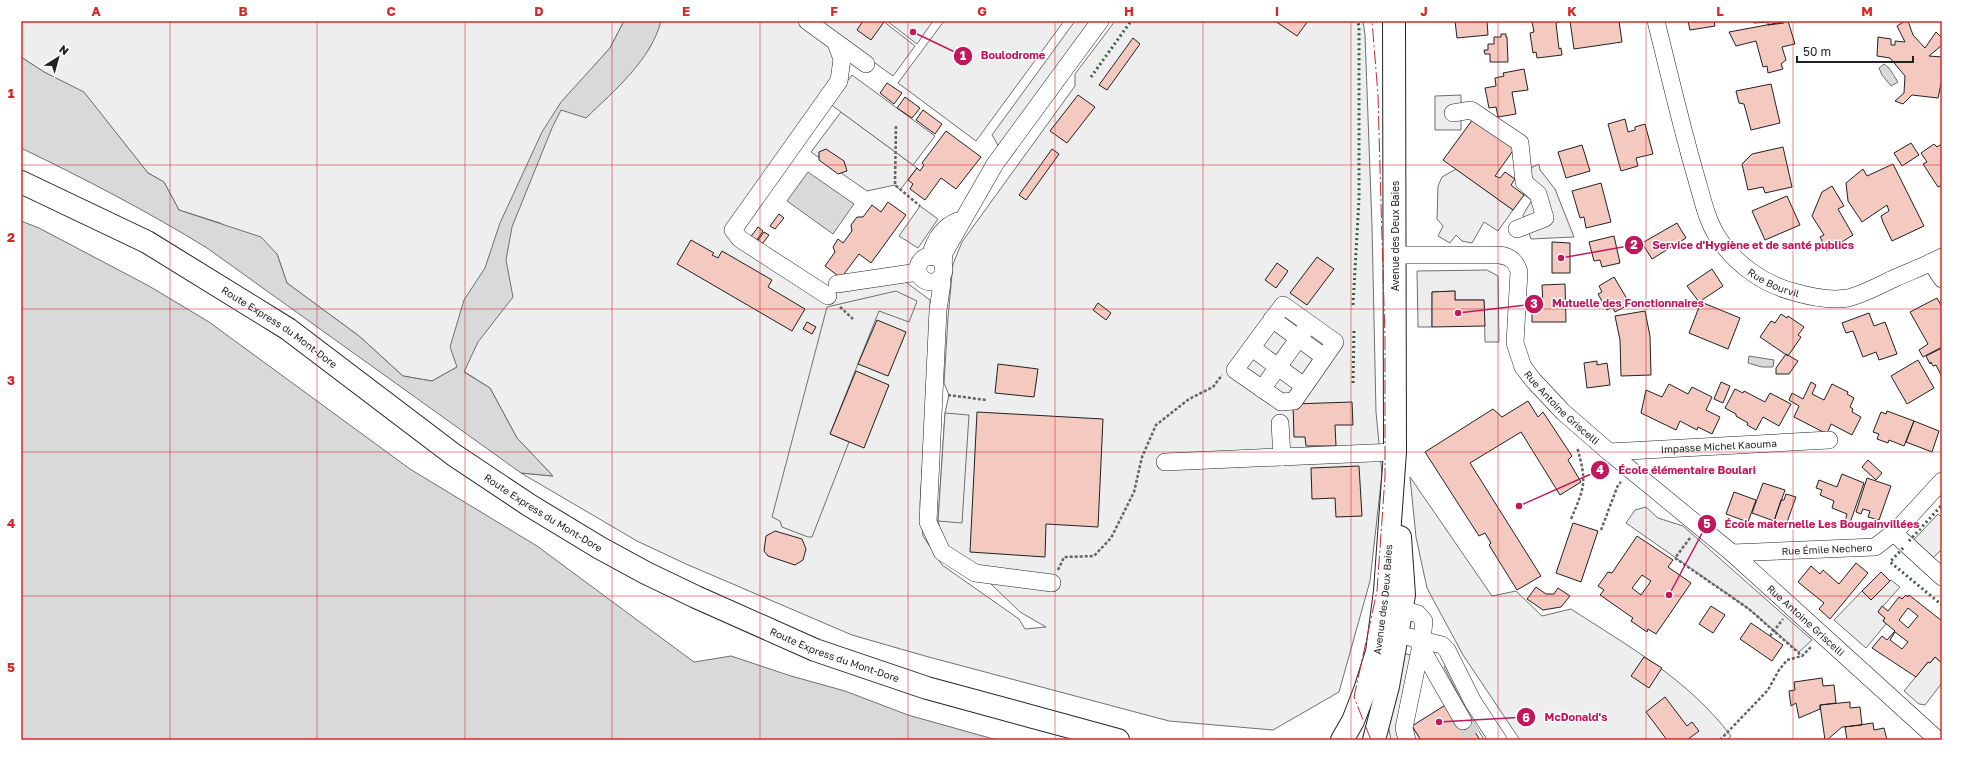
<svg xmlns="http://www.w3.org/2000/svg" width="1963" height="761" font-family="'Golos Text',sans-serif">
<style>
.green{fill:#eee;stroke:#6f6f6f}
.parking{fill:#ededed;stroke:#6f6f6f}
.water{fill:#d9d9d9;stroke:#6f6f6f}
.building{fill:#f3c9c0;stroke:#222;fill-rule:evenodd}
.lines{fill:none;stroke-linecap:round;stroke-linejoin:round}
.minor-tunnel{stroke:#d3d3d3;stroke-width:17;stroke-dasharray:17 8;stroke-linecap:butt}
.minor-casing{stroke:#222;stroke-width:18}
.major-casing{stroke:#222;stroke-width:24}
.path{stroke:#646464;stroke-width:2.5;stroke-dasharray:3 2;stroke-linecap:butt}
.minor{stroke:#fff;stroke-width:17}
.major{stroke:#fff;stroke-width:22}
.hedge{stroke:#2f5e38;stroke-width:3;stroke-dasharray:2 3;stroke-linecap:butt}
.power{stroke:#c62828;stroke-width:1;stroke-dasharray:14 3 2 3;stroke-linecap:butt}
.grid{fill:none;stroke:#d62828;stroke-width:1;stroke-opacity:0.55}
.labels{text-anchor:middle;dominant-baseline:central;stroke-width:3;stroke-linejoin:round;paint-order:stroke}
.street-label{font-size:10px;fill:#222;stroke:#fff}
.leader{fill:none;stroke:#c2185b;stroke-width:1.5}
.callout-dot{fill:#c2185b;stroke:#fff;stroke-width:1.5}
.mark-label{font-size:12px;text-anchor:middle;font-weight:bold;fill:#fff}
.callout-label{font-size:11px;text-anchor:middle;font-weight:bold;fill:#c2185b;stroke:#fff;stroke-width:3;stroke-linejoin:round;paint-order:stroke}
.neatline{fill:none;stroke:#d62828;stroke-width:1.5}
.grid-label{font-size:13px;text-anchor:middle;font-weight:bold;fill:#d62828}
</style>
<rect width="100%" height="100%" fill="#fff"/>
<path class="green" d="M21 21H624L610 48 557 108 600 104 649 49 661 21H799L829 43 838 62 834 82 729 222 819 295 903 280 930 300 931 332 920 504 923 536 942 565 1019 619 1025 629 1046 627 1020 612 963 557 944 547 938 521 945 413 949 395 944 383 948 317 953 264 962 242 1075 86V74L1115 21H1363L1365 35 1372 226 1376 412 1382 474 1370 581 1339 692 1273 730 1169 721 925 656 852 635 686 564 637 541 521 473 553 476 517 438 490 388 457 367 432 381 403 376 359 336 287 283 277 254 220 223 179 210 164 182 148 173 84 93 44 72 21 57Z
M817 21H883L915 46 893 76Z
M887 21H933L917 44Z
M944 21H1064L976 141 898 83Z
M841 112 917 168 900 190 895 185 867 191 811 152Z
M1410 477 1492 596 1516 591 1542 616 1571 609C1628 646 1689 680 1731 736L1727 740H1520L1463 655 1427 588 1416 537Z"/>
<path class="parking" d="M1075 21H1091L999 147 992 135Z
M852 75 935 136 913 165 830 104Z
M1461 95V130H1435V96Z
M1539 164 1540 170 1555 189 1574 237 1531 239 1523 215 1532 200 1524 195 1517 174Z
M1456 169 1513 210 1498 231 1484 222 1472 243 1462 241 1456 235 1450 243 1438 236 1443 226 1437 219 1438 186 1442 177Z
M920 206 938 219 918 248 899 236Z
M1487 270 1498 276 1499 342H1485L1484 300H1455V291L1432 292V327H1418L1417 271Z
M896 291 917 301 909 322 879 311 830 434 849 442 812 537H808L782 527 780 521 772 517 827 307Z
M945 413 969 415 962 523 938 521Z
M1646 507 1658 518 1683 526 1812 640 1799 652 1749 609 1626 523 1635 510Z
M1938 514 1942 518V549L1924 567 1905 549Z
M1891 580 1900 587 1878 612 1885 618 1883 621 1886 624 1866 648 1834 620 1862 591 1871 600Z
M1403 653 1414 656 1412 726 1421 740H1391L1388 725Z
M1935 657 1942 663V683L1925 705 1919 704 1904 691 1928 662 1930 663Z
M1452 663 1494 740H1484L1463 704 1444 667Z"/>
<path class="water" d="M624 21H661C651 60 614 91 586 118L561 110 552 128 512 227 506 260 513 297 478 342 464 372 490 388 517 438 553 476 521 473 207 248C147 211 85 179 21 148V57L44 72 84 92 148 173 164 182 179 210 261 237 277 254 287 283 359 336 403 376 432 381 457 367 450 347 464 300 485 268 500 223 542 132 561 102 610 48Z
M1884 64 1889 68 1898 82 1891 86 1882 75 1879 68Z
M808 172 854 204 833 234 787 201Z
M21 221 39 228 149 286 209 322 410 469 537 546 694 662 731 656 791 676 845 691 908 715 997 740H21Z
M1749 356 1774 360 1773 367H1762L1748 363Z"/>
<path class="building" d="M863 21H883L884 22 871 40 857 30Z
M1275 21H1308L1297 36Z
M1455 21H1487L1488 35 1457 38Z
M1529 21H1562L1556 23 1559 49 1561 48 1562 55 1537 58 1536 52 1533 53 1530 33 1534 32 1532 22Z
M1570 21H1619L1622 42 1574 49Z
M1688 21H1714L1715 26 1690 30Z
M1754 21H1783L1784 23 1768 25V22L1754 23Z
M1788 21 1795 44 1782 47 1786 60 1781 64 1783 69 1768 73 1767 66 1763 67 1756 41 1736 46 1729 32Z
M1905 21H1908L1913 35 1925 48 1936 32 1942 38V45L1929 56 1942 57V79L1938 98 1912 95 1903 104 1895 101 1904 93 1905 76 1890 58 1877 56 1878 37 1891 39V45H1895V41L1905 42 1897 26Z
M1501 34H1506V37H1507L1508 62H1490V54H1485L1484 50H1488V44H1494V37H1501Z
M1133 38 1140 44 1107 90 1099 85Z
M1524 69 1528 90 1512 92 1516 114 1498 117 1496 107 1489 108 1485 88 1496 86 1495 78 1504 76 1503 73Z
M887 83 902 93 894 104 880 93Z
M1771 84 1780 123 1751 130 1744 104 1739 103 1736 91Z
M1078 95 1095 107 1067 143 1050 131Z
M905 97 920 108 912 118 897 108Z
M923 110 942 124 935 134 916 120Z
M1476 115 1517 145 1495 176 1500 178 1505 172 1515 179 1511 185 1524 195 1513 210 1443 160Z
M1625 119 1628 132 1635 130V127L1645 124 1653 154 1636 158 1638 166 1621 171 1608 124Z
M946 131 981 157 956 189 941 178 925 200 910 189 913 184 908 180 917 168 920 171 924 165 922 163Z
M1911 143 1919 155 1902 166 1894 153Z
M1934 144 1937 147 1942 144V185L1938 187 1923 164 1927 162 1921 153Z
M1582 145 1590 171 1566 178 1558 152Z
M1783 147 1792 187 1765 193 1763 187 1748 190 1742 164 1752 154Z
M826 149 844 161 847 171 838 174 819 160V152Z
M1052 149 1059 154 1026 200 1019 195Z
M1893 164 1924 226 1892 241 1883 222 1881 216 1889 211 1887 205 1862 222 1848 201 1846 183 1863 169 1867 176Z
M1601 183 1611 222 1586 228 1584 217 1580 218 1572 191Z
M1832 186 1844 206 1838 209 1853 235 1827 251 1820 237 1824 235 1812 216 1822 192Z
M1787 196 1800 225 1765 240 1752 211Z
M888 202 906 215 871 263 859 254 841 278 825 266 835 252 833 247 838 239 843 243 852 231 851 225 857 217H863L872 205 881 212Z
M779 214 784 218 775 229 770 226Z
M1677 223 1686 238 1652 259 1642 243Z
M758 227 763 231 755 243 749 239Z
M764 232 769 235 760 247 756 243Z
M1614 236 1620 263 1602 267 1600 260 1594 261 1589 242Z
M691 240 714 253 712 255 718 258 722 251 772 280 768 287 805 309 792 331 677 264Z
M1552 242 1570 243V273H1552Z
M1317 257 1334 269 1307 305 1290 293Z
M1277 263 1288 271 1276 288 1265 280Z
M1712 269 1723 286 1699 302 1687 286Z
M1614 277 1630 304 1615 312 1612 307 1607 310 1598 294 1602 292 1599 286Z
M1565 284 1566 322H1532V306H1543L1542 285Z
M1455 291V300H1484L1485 326 1432 327V292Z
M1937 298 1942 307V347L1923 357 1919 350 1928 344 1910 312Z
M1701 302 1740 318 1728 349 1689 333Z
M1098 303 1111 313 1106 320 1093 310Z
M1645 311 1650 336 1651 375 1621 376 1620 340 1615 316Z
M1869 313 1874 326 1885 322 1897 354 1879 360 1876 352 1863 357 1853 331 1846 333 1842 323Z
M1781 314 1787 318 1788 316 1804 327 1798 335 1801 337 1788 356 1760 337 1771 321 1775 323Z
M877 320 906 332 888 376 858 364Z
M807 322 816 327 812 334 803 329Z
M1942 348V377L1936 365 1933 366 1931 362 1930 364 1926 356Z
M1786 354 1798 361 1789 374H1776V368Z
M1918 360 1934 388 1907 404 1891 376Z
M1597 361V365L1607 363 1610 385 1587 388 1584 363Z
M998 364 1038 369 1034 397 995 393Z
M856 371 889 385 864 448 830 434Z
M1721 382 1730 386 1723 403 1714 399Z
M1811 382 1816 385 1812 394 1824 400 1832 384 1848 392 1847 394 1854 398 1850 407 1853 409 1852 412 1861 417 1852 435 1831 424 1827 434 1794 417 1799 406 1789 400 1792 393 1803 399Z
M1669 384 1688 394 1692 387 1712 397 1706 410 1720 417 1712 434 1698 427 1697 430 1680 421 1676 430 1641 413 1646 390 1662 397Z
M1735 389 1743 393 1744 391 1765 402 1770 393 1791 404 1779 426 1763 417 1756 430 1747 425 1748 423 1736 416V414L1725 408Z
M1528 401 1538 417 1543 412 1572 456 1568 460 1581 482 1560 495 1521 432 1470 463 1541 576 1517 590 1489 545 1491 543 1485 533 1479 536 1425 452 1493 409 1502 417Z
M1352 402 1353 425H1335L1336 446H1306L1305 437H1294L1293 404Z
M1887 411 1914 421 1904 446 1889 440 1888 443 1877 439 1879 434 1873 432 1881 412 1886 414Z
M977 412 1103 419 1098 527 1046 524 1045 557 970 552Z
M1914 421 1939 431 1932 452 1906 442Z
M1868 460 1882 473 1876 480 1862 467Z
M1359 466 1362 516 1336 517 1335 498 1312 499 1311 468Z
M1842 474 1864 483 1850 523 1845 521 1847 514 1832 508 1834 501 1820 495 1822 490 1816 488 1819 480 1837 487Z
M1867 478 1891 486 1879 520 1868 517 1870 511 1863 509 1861 514 1856 512Z
M1763 483 1785 490 1774 521 1752 513Z
M1734 492 1756 500 1748 522 1726 514Z
M1786 494 1796 497 1786 525 1774 521 1781 500H1784Z
M1573 523 1598 531 1581 582 1556 573Z
M775 531 802 539 806 549 803 560 795 565 768 556 764 551 766 536Z
M1637 536 1673 560 1668 567 1691 583 1656 634 1648 629 1647 632 1631 621 1633 618 1600 595 1604 590 1598 586 1608 572 1612 573ZM1642 575 1651 581 1641 595 1632 588Z
M1856 563 1868 573 1830 619 1819 609 1824 603 1798 582 1811 566 1820 574 1823 570 1839 584Z
M1881 572 1890 581 1871 600 1862 591Z
M1536 587 1546 594H1554L1558 588 1570 596 1561 607 1543 610 1527 599Z
M1906 595 1908 597 1909 595 1942 621V663L1935 657 1930 663 1928 662 1916 677 1872 648 1882 636 1887 640 1895 631 1883 621 1885 618 1878 612 1882 606 1888 611 1899 597 1902 599ZM1908 608 1918 616 1908 628 1899 620ZM1895 632 1908 642 1902 649 1890 640Z
M1711 606 1725 615 1713 633 1699 624Z
M1751 623 1783 645 1772 661 1740 639Z
M1644 657 1662 668 1649 688 1631 676Z
M1822 678 1823 686 1834 685 1836 703 1820 705V709L1799 718 1796 703 1791 706 1789 691 1795 690 1794 682Z
M1665 697 1687 726 1692 722 1699 731 1687 740H1667L1646 712Z
M1850 702V708L1860 707 1862 725 1842 727 1827 740H1825L1820 705Z
M1447 704 1467 719 1480 740H1421L1412 726Z
M1873 723 1874 730 1884 728 1887 740H1847L1845 727Z"/>
<g class="lines">
<path class="minor-tunnel" d="M1463 721 1475 740"/>
<g class="minor-casing">
<g id="minor">
<path d="M807 21 866 64"/>
<path id="s1" d="M1656 21C1669 73 1681 125 1696 177 1702 197 1706 218 1717 236 1735 264 1763 284 1794 292 1811 297 1829 301 1848 298 1864 294 1880 285 1895 278 1911 271 1927 265 1942 257"/>
<path d="M1453 113 1471 110 1520 143 1524 182 1538 194 1545 218 1517 229"/>
<path id="s2" d="M1395 255H1499C1510 256 1516 261 1519 272L1515 343 1523 367 1533 380 1563 412 1609 452 1732 553 1938 740"/>
<circle cx="931" cy="269" r="13"/>
<path d="M930 257C934 241 942 227 958 221"/>
<path d="M1931 262 1942 279"/>
<path d="M943 266 944 253 995 164 1100 21"/>
<path d="M941 277 942 283 938 310 928 522 942 552 975 573 1052 583"/>
<path d="M837 284 918 272"/>
<path d="M828 296 740 239 733 230 839 81 842 59 836 43"/>
<path d="M1283 305 1335 342 1294 401 1281 402 1235 370Z"/>
<path d="M1272 319 1324 357"/>
<path d="M1252 348 1304 386"/>
<path d="M1262 389 1309 324"/>
<path d="M1280 423 1282 457"/>
<path id="s3" d="M1609 452 1829 440"/>
<path d="M1165 462 1395 452"/>
<path d="M1894 533 1942 577"/>
<path id="s4" d="M1732 553 1875 547 1896 531 1942 481"/>
<path d="M1401 609 1418 614 1424 621 1422 640 1404 728 1407 740"/>
<path d="M1397 634 1442 645 1447 650 1473 702 1498 740"/>
<path d="M1420 646 1463 721"/>
</g>
</g>
<g class="major-casing">
<g id="major">
<path id="s5" d="M21 182 147 242 288 329 454 455 529 505 600 548 646 573 696 597 815 650 927 688 1118 740"/>
<path id="s6" d="M1342 740 1353 721 1365 690 1377 652 1385 591 1395 452 1394 21"/>
<path d="M1374 740 1388 686 1404 595 1400 537"/>
</g>
</g>
<path class="path" d="M896 126 895 185 920 206
M840 307 853 319
M948 395 986 400
M1571 519C1585 486 1587 482 1577 447
M1601 530 1618 485 1621 482
M1690 538 1675 558 1749 609 1802 656
M1058 570 1064 557 1094 556 1111 538 1134 492 1142 457 1156 425 1189 399 1213 387 1222 375
M1770 636 1783 619
M1720 740 1768 690 1779 670 1787 660 1802 656 1812 646"/>
<use href="#minor" class="minor"/>
<use href="#major" class="major"/>
<path class="hedge" d="M1091 77 1131 21
M1353 305 1359 199V28L1358 21
M1353 383 1354 329
M1909 541 1942 505
M1903 548 1890 562 1942 605"/>
<path class="power" d="M1371 740 1354 697 1377 591 1385 477V338L1381 204 1378 95 1372 21"/>
</g>
<path class="grid" d="M170 21V740M317 21V740M465 21V740M612 21V740M760 21V740M908 21V740M1055 21V740M1203 21V740M1351 21V740M1498 21V740M1646 21V740M1793 21V740M21 165H1942M21 309H1942M21 452H1942M21 596H1942"/>
<g class="labels">
<g class="street-label">
<text transform="translate(1395 236) rotate(-90)">Avenue des Deux Baies</text>
<text stroke="none"><textPath href="#s1" startOffset="299">Rue Bourvil</textPath></text>
<text stroke="none"><textPath href="#s5" startOffset="297">Route Express du Mont-Dore</textPath></text>
<text stroke="none"><textPath href="#s2" startOffset="285">Rue Antoine Griscelli</textPath></text>
<text stroke="none"><textPath href="#s3" startOffset="110">Impasse Michel Kaouma</textPath></text>
<text stroke="none"><textPath href="#s5" startOffset="620">Route Express du Mont-Dore</textPath></text>
<text stroke="none"><textPath href="#s4" startOffset="95">Rue Émile Nechero</textPath></text>
<text stroke="none"><textPath href="#s6" startOffset="148">Avenue des Deux Baies</textPath></text>
<text stroke="none"><textPath href="#s2" startOffset="609">Rue Antoine Griscelli</textPath></text>
<text stroke="none"><textPath href="#s5" startOffset="945">Route Express du Mont-Dore</textPath></text>
</g>
</g>
<path class="leader" d="M913 32L963 56M1561 258L1634 245M1458 313L1534 304M1519 506L1600 470M1669 595L1707 524M1439 722L1526 717"/>
<g class="callout-dot">
<circle cx="913" cy="32" r="4"/>
<circle cx="1561" cy="258" r="4"/>
<circle cx="1458" cy="313" r="4"/>
<circle cx="1519" cy="506" r="4"/>
<circle cx="1669" cy="595" r="4"/>
<circle cx="1439" cy="722" r="4"/>
<circle cx="963" cy="56" r="10"/>
<circle cx="1634" cy="245" r="10"/>
<circle cx="1534" cy="304" r="10"/>
<circle cx="1600" cy="470" r="10"/>
<circle cx="1707" cy="524" r="10"/>
<circle cx="1526" cy="717" r="10"/>
</g>
<g class="mark-label">
<text x="963" y="60">1</text>
<text x="1634" y="249">2</text>
<text x="1534" y="308">3</text>
<text x="1600" y="474">4</text>
<text x="1707" y="528">5</text>
<text x="1526" y="722">6</text>
</g>
<g class="callout-label">
<text x="1013" y="59">Boulodrome</text>
<text x="1753" y="249">Service d'Hygiène et de santé publics</text>
<text x="1628" y="307">Mutuelle des Fonctionnaires</text>
<text x="1687" y="474">École élémentaire Boulari</text>
<text x="1822" y="528">École maternelle Les Bougainvillées</text>
<text x="1576" y="721">McDonald's</text>
</g>
<rect width="1963" height="761" fill="none" stroke="#ffffff" stroke-width="44"/>
<g transform="translate(58 58) rotate(37)" stroke="#ffffff" stroke-width="3" paint-order="stroke">
<path d="M0-3L7 15L0 10L-7 15Z" fill="#222222"/>
<text y="-6" font-size="11" font-weight="bold" text-anchor="middle" fill="#222222">N</text>
</g>
<path d="M1797 56v6h116v-6" fill="none" stroke="#222222" stroke-width="2"/>
<text x="1803" y="56" font-size="12" fill="#222222" stroke="#ffffff" stroke-width="3" paint-order="stroke">50 m</text>
<rect x="22" y="22" width="1919" height="717" class="neatline"/>
<g class="grid-label">
<text x="96" y="16">A</text>
<text x="243" y="16">B</text>
<text x="391" y="16">C</text>
<text x="539" y="16">D</text>
<text x="686" y="16">E</text>
<text x="834" y="16">F</text>
<text x="982" y="16">G</text>
<text x="1129" y="16">H</text>
<text x="1277" y="16">I</text>
<text x="1424" y="16">J</text>
<text x="1572" y="16">K</text>
<text x="1720" y="16">L</text>
<text x="1867" y="16">M</text>
<text x="11" y="98">1</text>
<text x="11" y="242">2</text>
<text x="11" y="385">3</text>
<text x="11" y="528">4</text>
<text x="11" y="672">5</text>
</g>
</svg>
